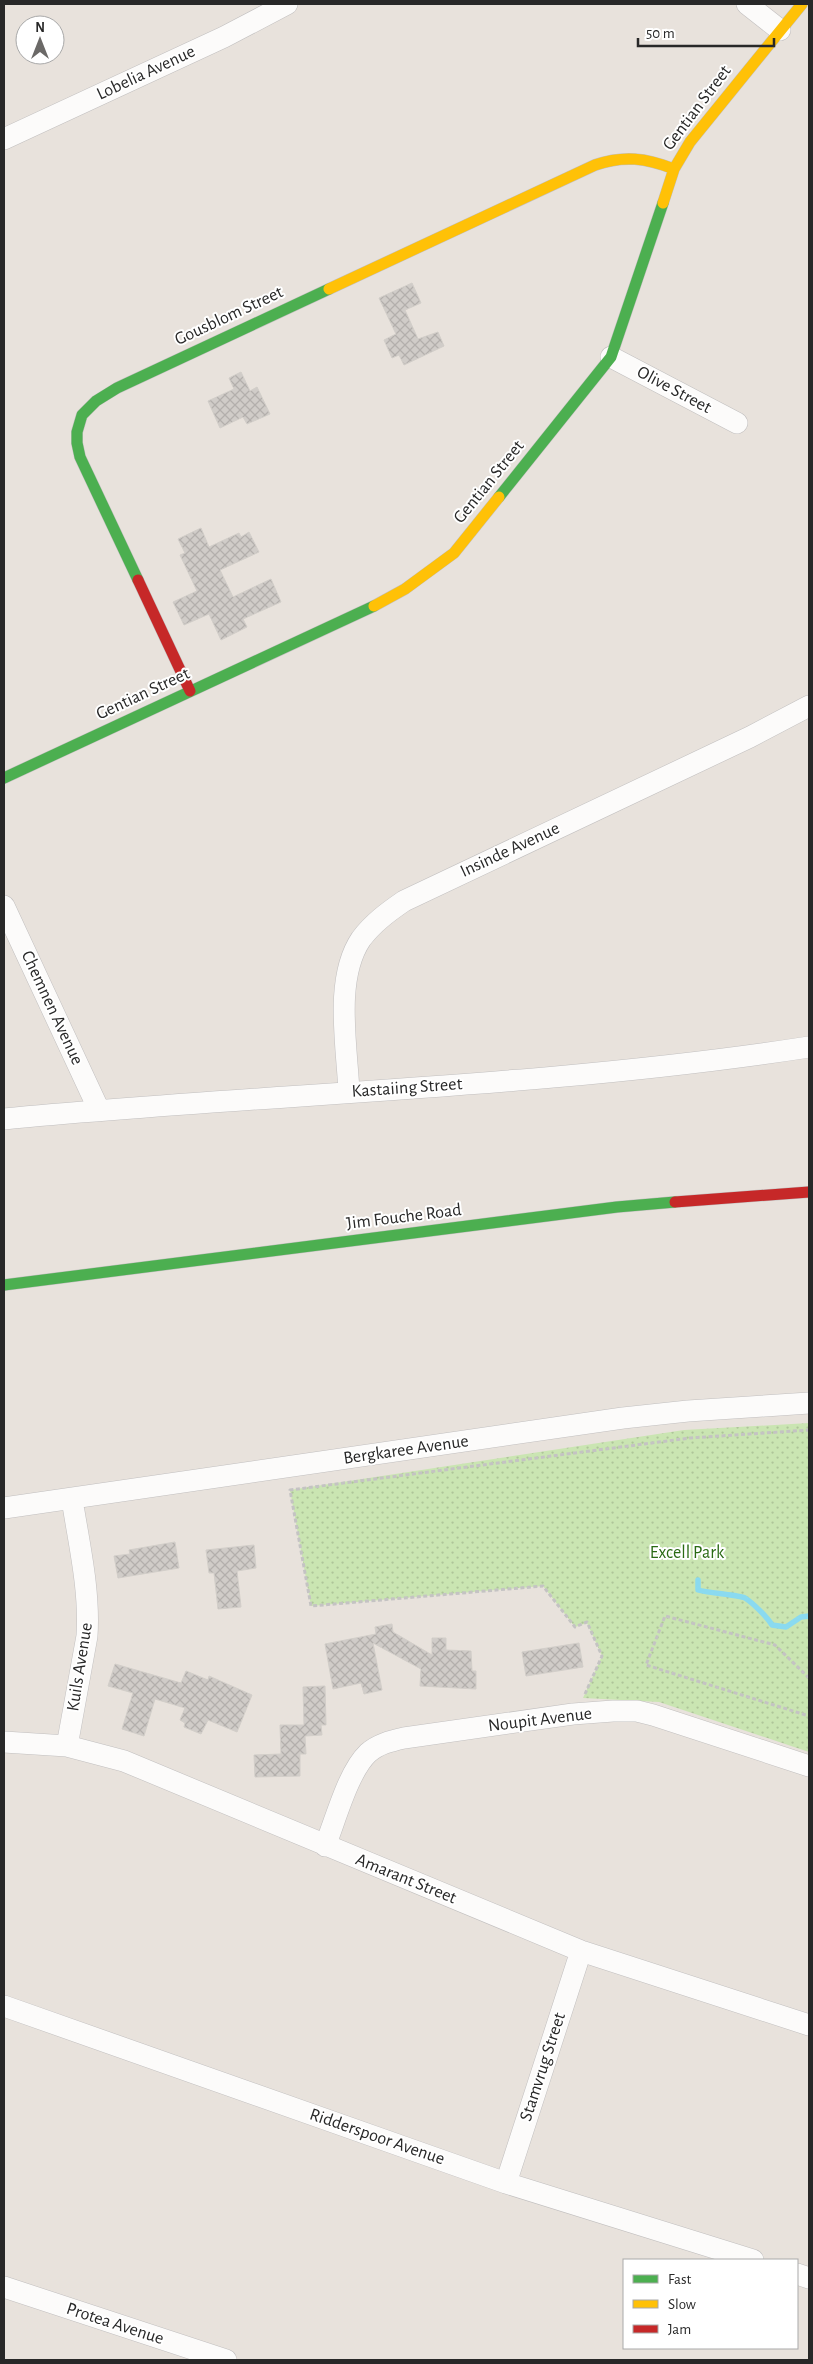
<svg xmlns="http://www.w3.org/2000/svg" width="813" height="2364" font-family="'Alegreya Sans',sans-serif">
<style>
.grass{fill:url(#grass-dots)}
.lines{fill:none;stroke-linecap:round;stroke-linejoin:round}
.stream{stroke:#8adaf0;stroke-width:5.5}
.building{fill:url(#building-cross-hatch);stroke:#d2cec9}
.street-casing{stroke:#c1bfbf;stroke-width:22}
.fast-casing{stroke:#c1bfbf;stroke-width:12}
.slow-casing{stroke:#c1bfbf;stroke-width:12}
.jam-casing{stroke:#c1bfbf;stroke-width:12}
.path{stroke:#c4c3c3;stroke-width:3;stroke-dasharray:4 2.5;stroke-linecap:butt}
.street{stroke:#fcfbfa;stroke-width:21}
.fast{stroke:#4caf50;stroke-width:11}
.slow{stroke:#ffc107;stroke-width:11}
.jam{stroke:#c62828;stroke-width:11}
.labels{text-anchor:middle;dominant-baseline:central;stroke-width:4;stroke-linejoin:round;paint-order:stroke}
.street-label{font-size:18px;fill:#282828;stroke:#fff}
.park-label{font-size:18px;fill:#2a6a14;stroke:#fff}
</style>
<defs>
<pattern id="grass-dots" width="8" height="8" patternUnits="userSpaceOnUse" patternTransform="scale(1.25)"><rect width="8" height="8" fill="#cae5b2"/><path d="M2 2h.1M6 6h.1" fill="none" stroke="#aec499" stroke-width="1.8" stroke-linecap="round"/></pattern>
<pattern id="building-cross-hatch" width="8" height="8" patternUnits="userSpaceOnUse" patternTransform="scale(1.25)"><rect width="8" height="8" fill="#d0ccc8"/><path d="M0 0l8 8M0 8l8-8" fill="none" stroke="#b3afac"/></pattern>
</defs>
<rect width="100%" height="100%" fill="#e8e2dc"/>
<path class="grass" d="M809 1423V1752L659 1702 583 1698 602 1656 587 1623 575 1627 543 1586 311 1606 290 1490 684 1430Z"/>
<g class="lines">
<path class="stream" d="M698 1580V1590C707 1593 739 1595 745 1598 753 1603 767 1617 772 1625L786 1627 801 1617 809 1616"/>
</g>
<path class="building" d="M412 283 421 303 405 310 418 339 438 332 444 346 404 365 399 355 392 358 384 340 396 334 379 298Z
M241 372 250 391 257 387 270 414 247 424 243 417 220 428 208 401 234 389 229 378Z
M201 528 209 547 239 533 241 537 249 532 259 552 220 570 233 597 271 579 281 602 243 619 247 627 221 640 209 614 184 625 173 602 197 591 180 555 185 553 178 539Z
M175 1542 179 1568 118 1578 114 1556 130 1554 129 1550Z
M254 1545 256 1568 237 1571 241 1607 218 1609 214 1573H209L206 1550Z
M392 1624 393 1632 432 1655V1638H446V1650L471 1651 472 1671H476V1689L420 1686 421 1669 373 1643 382 1690 364 1694 361 1683 333 1689 325 1644 376 1634 375 1627Z
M579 1643 583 1667 526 1676 522 1652Z
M115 1664 181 1683 186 1671 208 1680 209 1676 252 1695 237 1732 208 1720 201 1734 184 1727 185 1723 180 1720 185 1708 155 1699 144 1736 122 1729 133 1693 108 1686Z
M325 1686 326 1725H321L322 1735 305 1736 306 1754H300V1776L255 1777 254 1755 281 1754 280 1725H304L303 1687Z"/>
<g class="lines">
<g class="street-casing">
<path id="street" d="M747 4 780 30
M4 139 224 37 287 4
M611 357 737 423
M4 906 99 1110
M349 1092C347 1046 334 979 361 939 373 923 388 912 404 901L750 737 809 706
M4 1119C272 1093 543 1088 809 1047
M4 1508 623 1418 688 1411 809 1403
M4 1742 67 1746 124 1761 581 1951 809 2025
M67 1746 87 1636C90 1590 79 1544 72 1499
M325 1846C336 1819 348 1772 368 1753 378 1744 391 1741 404 1738L573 1714 613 1711H637L653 1715 809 1766
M4 2006 506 2183 753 2260
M506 2183 581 1951
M797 2274 809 2278
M4 2287 226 2360"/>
</g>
<g class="fast-casing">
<path id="fast" d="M499 497 611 357 663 203
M138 580 80 457 77 443V432L82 415 96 401 117 388 329 289
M4 778 374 606
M4 1285 617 1207 675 1202"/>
</g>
<g class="slow-casing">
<path id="slow" d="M663 203 674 169 690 142 802 4
M329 289 595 165C624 155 646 158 674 169
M374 606 405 589 454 553 499 497"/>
</g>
<g class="jam-casing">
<path id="jam" d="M138 580 190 691
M675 1202 809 1192"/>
</g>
<path class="path" d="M809 1678 775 1645 665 1616 646 1665 809 1716
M585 1694 602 1656 587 1622 575 1627 543 1586 311 1606 290 1490 690 1438 809 1430"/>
<use href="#street" class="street"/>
<use href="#fast" class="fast"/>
<use href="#slow" class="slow"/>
<use href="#jam" class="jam"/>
</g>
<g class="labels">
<g class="street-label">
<text transform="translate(146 73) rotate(-25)">Lobelia Avenue</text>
<text transform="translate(697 108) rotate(-53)">Gentian Street</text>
<text transform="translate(229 316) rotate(-25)">Gousblom Street</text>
<text transform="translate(674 390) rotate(28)">Olive Street</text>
<text transform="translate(489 482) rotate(-51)">Gentian Street</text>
<text transform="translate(143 694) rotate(-25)">Gentian Street</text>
<text transform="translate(510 850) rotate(-25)">Insinde Avenue</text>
<text transform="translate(52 1008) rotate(65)">Chemnen Avenue</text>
<text transform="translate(407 1088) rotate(-4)">Kastaiing Street</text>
<text transform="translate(404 1217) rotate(-7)">Jim Fouche Road</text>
<text transform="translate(406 1450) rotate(-8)">Bergkaree Avenue</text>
<text transform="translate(80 1667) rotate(-81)">Kuils Avenue</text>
<text transform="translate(540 1720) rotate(-7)">Noupit Avenue</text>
<text transform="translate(406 1879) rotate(22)">Amarant Street</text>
<text transform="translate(543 2067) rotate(-72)">Stamvrug Street</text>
<text transform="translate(377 2137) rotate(19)">Ridderspoor Avenue</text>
<text transform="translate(115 2324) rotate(18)">Protea Avenue</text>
</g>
<g class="park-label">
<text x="687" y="1553">Excell Park</text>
</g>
</g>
<rect width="813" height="2364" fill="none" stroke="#282828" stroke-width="10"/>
<rect x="623" y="2259" width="175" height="90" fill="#ffffff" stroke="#a9a9a9"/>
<rect x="633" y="2275" width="25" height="8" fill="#4caf50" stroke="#a9a9a9"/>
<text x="668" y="2284" font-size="15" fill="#282828">Fast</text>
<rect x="633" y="2300" width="25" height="8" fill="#ffc107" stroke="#a9a9a9"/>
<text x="668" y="2309" font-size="15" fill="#282828">Slow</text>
<rect x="633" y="2325" width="25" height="8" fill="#c62828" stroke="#a9a9a9"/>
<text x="668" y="2334" font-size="15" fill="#282828">Jam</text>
<g transform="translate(40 40)"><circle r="24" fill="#ffffff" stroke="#a9a9a9"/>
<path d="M0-4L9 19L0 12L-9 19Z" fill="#6b6967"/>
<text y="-8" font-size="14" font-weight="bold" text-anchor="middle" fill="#282828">N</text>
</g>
<path d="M638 38v8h136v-8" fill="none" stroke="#282828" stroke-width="2.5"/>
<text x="646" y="38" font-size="15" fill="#282828" stroke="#ffffff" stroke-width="4" paint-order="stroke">50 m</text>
</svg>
